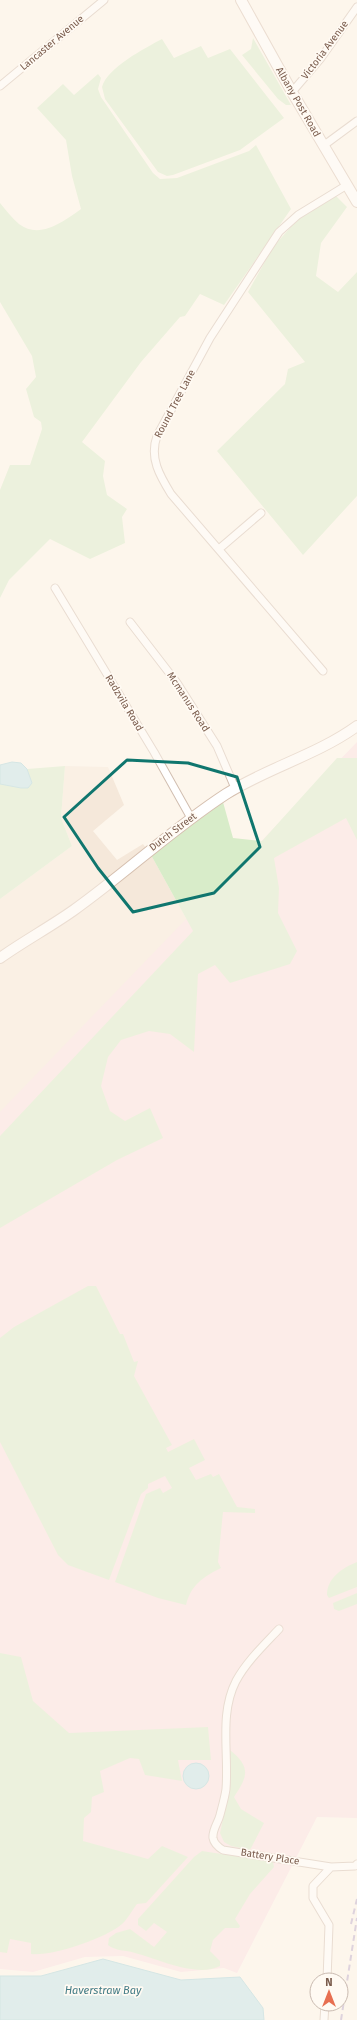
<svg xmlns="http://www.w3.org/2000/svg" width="357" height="2020" font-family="'Fira Sans',sans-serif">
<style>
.residential{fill:#f5e8da}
.medical{fill:#fbdfe3}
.green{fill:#d8ecc9}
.water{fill:#bfe3e8;stroke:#a5d3da}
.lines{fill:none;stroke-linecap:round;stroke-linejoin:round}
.street-casing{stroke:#d1beb0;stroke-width:9}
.secondary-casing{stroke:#d6c0b0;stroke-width:12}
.street{stroke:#fff;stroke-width:7}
.secondary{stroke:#fff;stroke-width:10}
.rail{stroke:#b9a8c9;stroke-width:2;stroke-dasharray:6 4;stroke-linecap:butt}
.marked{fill:none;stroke:#0f766e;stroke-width:3;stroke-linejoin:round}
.labels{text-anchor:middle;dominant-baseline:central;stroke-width:3.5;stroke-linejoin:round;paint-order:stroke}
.street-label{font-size:10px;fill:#7a5c4d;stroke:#fffaf3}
.water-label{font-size:11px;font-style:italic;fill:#437c86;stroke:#fffaf3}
</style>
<rect width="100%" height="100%" fill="#fdf6ec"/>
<path class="residential" d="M65 766 108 767 124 805 93 831 117 860 143 844 151 855 193 931 0 1136V899L72 846 61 818Z"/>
<path class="medical" d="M357 742V1818L317 1817 237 1973 224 1968 181 1972 123 1956 85 1957 33 1972 0 1969V1112Z"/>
<path class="green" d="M253 38 291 105H286L278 99 242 55 251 49Z
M162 39 174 58 201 46 208 58 230 49 284 118 240 150 173 175 167 176 158 172 105 99 102 87C107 68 145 48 162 39Z
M98 74 101 78 98 89 101 97 153 173 160 179 177 178 249 151 256 145 291 209 224 305 200 294 185 316 180 317 141 362 82 442 105 461 103 476 107 495 127 509 122 517 125 543 90 559 50 539 9 580 0 598V490L10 465H30L42 429 41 422 34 417 26 389 36 377 32 356 0 302V203C6 210 12 218 19 224 40 240 64 221 81 209L72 176 66 140 37 108 63 84 74 95Z
M336 196 347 207 321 243 316 276 338 292 357 272V496L303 555 217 451 285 384 288 369 305 362 248 292 273 247 297 220Z
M337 758H357V840L346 818 274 858 279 888 278 913 297 951 290 964 230 983 215 965 198 974 194 1052 170 1034 149 1031 121 1040 108 1057 101 1086 110 1111 125 1121 150 1108 163 1138 117 1160 0 1228V1136L193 931 151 855 223 802 233 838 262 841Z
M65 766 61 818 72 846 0 899V784L21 788 32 783 27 769Z
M88 1286H96L120 1334H123L134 1362 138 1361 134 1376 172 1445 166 1448 168 1452 194 1439 205 1460 189 1468 196 1480 211 1474 213 1477 219 1474 237 1507 255 1509V1513L223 1512 218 1562 221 1568C203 1577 191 1585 186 1605L158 1598 115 1582 146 1494 160 1488 163 1493 172 1488 165 1476 148 1484V1488L141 1494 109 1580 68 1565 58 1555 0 1442V1338L14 1327Z
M357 1562V1587L329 1598 327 1595C327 1578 342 1568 357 1562Z
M357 1593V1604L339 1611 334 1609 333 1603Z
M0 1653 21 1657 33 1701 69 1733 208 1727 211 1760H178L182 1781 145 1775 139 1759 130 1758 100 1771 104 1792 92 1797 91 1812 84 1818 83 1841 148 1859 162 1846 188 1857 146 1903 137 1904C132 1910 128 1919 122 1924 107 1938 50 1957 31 1954V1943L10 1939 7 1953 0 1952Z
M230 1750C251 1767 248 1776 234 1797L241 1809 264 1823 250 1850 231 1846 224 1842 220 1833 230 1785Z
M202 1851 273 1862 274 1867 250 1894 235 1919 240 1926 239 1928H225L213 1940 210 1951 220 1961V1966C197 1978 158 1959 135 1953 126 1950 115 1951 108 1945L109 1938 116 1933 130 1929 154 1947 167 1932 154 1923 146 1931 138 1925V1919L194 1857Z"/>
<path class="water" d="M12 762 21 763 27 769 32 783 28 788H21L0 784V765Z
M183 1776a13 13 0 1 1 26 0a13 13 0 1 1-26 0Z
M103 1959 181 1980 240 1977 263 2008 264 2020H0V1976H41Z"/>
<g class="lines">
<g class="street-casing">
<path id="street" d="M0 86 104 0
M292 92 321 58 357 7
M323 146 357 121
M219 549 261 513
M55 588 154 752 191 818
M130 622 177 683 217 746 235 788
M323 671 171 494C160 476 149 458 157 436L210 338 279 232 298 215 347 185
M279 1629C264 1645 247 1661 236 1681 219 1714 229 1753 226 1789 225 1797 222 1807 220 1815 218 1823 212 1830 213 1838 214 1844 218 1847 223 1850L331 1867
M327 1980 329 1925 313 1898V1886L331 1867 355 1866 357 1864
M324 2020 325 2004"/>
</g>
<g class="secondary-casing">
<path id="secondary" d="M241 0 292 92 357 202
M0 958C24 941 50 927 74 910 126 873 172 829 226 794 267 768 317 755 357 726"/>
</g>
<use href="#street" class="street"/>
<use href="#secondary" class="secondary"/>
<path class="rail" d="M351 1924 357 1899
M341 2020 357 1918"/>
</g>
<path d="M0 0H357V2020H0ZM127 760 188 763 237 777 260 847 214 893 133 912 98 868 64 817Z" fill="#fdf6ec" fill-opacity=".55" fill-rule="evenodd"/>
<path class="marked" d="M127 760 188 763 237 777 260 847 214 893 133 912 98 868 64 817Z"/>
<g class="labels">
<g class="street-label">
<text transform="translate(52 43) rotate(-40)">Lancaster Avenue</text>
<text transform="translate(325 50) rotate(-53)">Victoria Avenue</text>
<text transform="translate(298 102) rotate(60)">Albany Post Road</text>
<text transform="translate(175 404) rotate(-62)">Round Tree Lane</text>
<text transform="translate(188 702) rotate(57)">Mcmanus Road</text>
<text transform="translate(124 703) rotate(59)">Radzvila Road</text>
<text transform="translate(173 832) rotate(-37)">Dutch Street</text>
<text transform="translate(270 1857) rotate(9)">Battery Place</text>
</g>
<g class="water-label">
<text x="103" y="1990">Haverstraw Bay</text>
</g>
</g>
<g transform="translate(329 1992)"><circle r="19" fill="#fffaf3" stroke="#cabbb1"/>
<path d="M0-3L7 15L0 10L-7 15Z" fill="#e76f51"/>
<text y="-6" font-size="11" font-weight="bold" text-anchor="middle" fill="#7a5c4d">N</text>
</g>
</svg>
